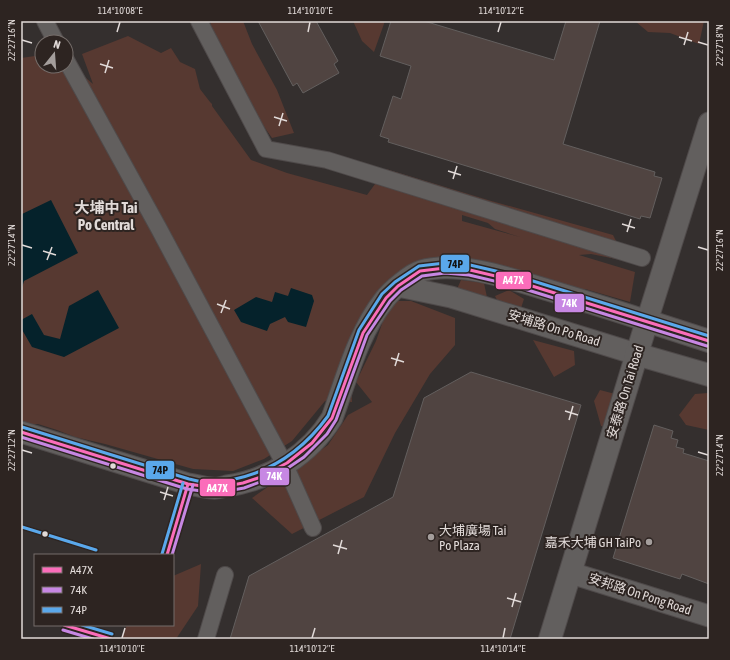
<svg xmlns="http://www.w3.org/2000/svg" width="730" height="660" font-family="'Asap Condensed','Noto Sans TC',sans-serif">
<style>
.green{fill:#573931;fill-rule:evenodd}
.water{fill:#05222b}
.building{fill:#504441;stroke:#635f5e}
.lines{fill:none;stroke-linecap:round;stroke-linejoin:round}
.pedestrian-casing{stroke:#4f4a4a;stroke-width:18}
.minor-casing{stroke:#4f4a4a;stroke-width:23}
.tertiary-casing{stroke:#4f4a4a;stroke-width:24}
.pedestrian{stroke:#625f5e;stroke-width:16}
.minor{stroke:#625f5e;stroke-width:21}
.tertiary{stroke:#625f5e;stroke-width:22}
.bus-1-casing{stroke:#2d2421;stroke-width:6}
.bus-2-casing{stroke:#2d2421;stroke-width:6}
.bus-3-casing{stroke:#2d2421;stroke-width:6}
.bus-1{stroke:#fb6dba;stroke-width:3}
.bus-2{stroke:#c787e3;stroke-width:3}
.bus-3{stroke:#5aa8eb;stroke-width:3}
.ticks{fill:none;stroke:#e1dad8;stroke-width:1.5}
.bus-dot{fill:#e1dad8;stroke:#2d2421;stroke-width:1.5}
.poi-dot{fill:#a49e9c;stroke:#2d2421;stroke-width:1.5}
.labels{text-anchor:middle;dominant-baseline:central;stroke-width:4;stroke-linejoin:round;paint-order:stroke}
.street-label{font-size:13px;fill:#e1dad8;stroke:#2d2421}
.poi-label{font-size:13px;fill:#e1dad8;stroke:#2d2421;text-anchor:start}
.quarter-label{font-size:15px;font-weight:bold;fill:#e1dad8;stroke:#2d2421}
.line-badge{stroke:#2d2421;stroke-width:1.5}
.badge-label{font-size:11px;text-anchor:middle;font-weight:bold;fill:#fff}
.pale-badge-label{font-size:11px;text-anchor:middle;font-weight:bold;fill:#111}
.neatline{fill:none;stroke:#e1dad8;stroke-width:1.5}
.ticks-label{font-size:10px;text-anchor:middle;fill:#e1dad8}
</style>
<rect width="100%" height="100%" fill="#342f2e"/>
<path class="green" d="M211 21H243L252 44 277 90 294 133 272 138 248 104 209 31Z
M353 21H385L374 52 362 41Z
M635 21H704L699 44 670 33 648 32Z
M128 36 161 53 171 48 180 62 195 69 200 89 210 102 212 104V106L251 160 287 173 367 195 386 169 488 200 613 235 626 261 591 254 579 255 635 272 630 302 585 289 578 296 457 260 403 274 351 381 352 402 325 401 292 441 264 459 233 471 193 469 105 444 75 437 57 430 38 424H21V58L42 55V66H66V61L93 84 82 54ZM462 215 488 223 495 229 520 237 462 221Z
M461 280 484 283 488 302 457 289Z
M509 290 524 299 519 314 501 308 495 296Z
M390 301H411L455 318V345L430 374 395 433 364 497 292 534 252 498 328 445 348 415 372 402 356 382 376 341Z
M533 340 574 351 575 365 554 377Z
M600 390 619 395 608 428 601 426 594 401Z
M708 393 709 394V430L686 425 679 415 695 394Z
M201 564 198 606 176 639H120L127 625H173V576Z"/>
<path class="water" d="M51 200 78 253 24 281 21 291V216L22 214Z
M291 288 312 295 314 301 306 327 288 322 285 317 270 324 267 331 241 322 234 310 256 297 272 302 275 292 288 296Z
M98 290 119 328 64 357 32 347 21 328V320L32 314 44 335 60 339 69 306Z"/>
<path class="building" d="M258 21H316L338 61 334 64 339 73 303 93 297 83 293 86Z
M391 21H424L554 60 566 21H600L563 144 655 172 654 176 662 178 650 218 641 216 640 219 388 142 389 139 380 136 393 96 401 99 411 66 380 56Z
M471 372 581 405 510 639H230L249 576 393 497 424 398Z
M654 425 673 431 671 438 678 440 676 447 684 449 683 453 709 461V584L682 574 680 579 613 558Z"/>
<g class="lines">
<g class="pedestrian-casing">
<path id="pedestrian" d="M45 21 56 42
M199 21 266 149 327 160 642 258
M66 60 158 227 285 465 313 528
M206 639 225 575"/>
</g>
<g class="minor-casing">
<path id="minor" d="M398 286 451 297 636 354
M21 432 188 484C196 485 204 488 212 488 217 489 223 487 227 486 270 480 310 454 332 418 347 377 358 333 385 299 391 291 411 274 421 271 458 260 512 279 548 290 581 300 614 310 647 321L709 123
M571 573 709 616"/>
</g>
<g class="tertiary-casing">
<path id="tertiary" d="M636 354 709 375
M550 639 647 321 709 341"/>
</g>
<use href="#pedestrian" class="pedestrian"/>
<use href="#minor" class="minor"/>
<use href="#tertiary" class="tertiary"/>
<g class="bus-1-casing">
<path id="bus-1" d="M21 432 188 484 216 488 243 483 258 478 287 463 312 443 332 418 363 333 386 298 398 286 420 271 445 268 470 270 516 281 709 341
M167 555 188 484
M64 625 111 639"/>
</g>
<g class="bus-2-casing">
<path id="bus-2" d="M21 437 187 489 216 493 244 488 276 476 304 457 327 434 336 420 367 335 390 301 401 290 422 276 445 273 469 275 515 286 707 346
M172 555 193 485
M63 630 93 639"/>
</g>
<g class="bus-3-casing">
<path id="bus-3" d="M22 427 189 479C198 481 207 484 216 483 221 483 226 481 231 480 272 472 304 449 328 416L359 330 382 294 395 282 419 266 445 263 470 265 517 276 709 336
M22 527 96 550
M162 554 183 483
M82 625 112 634"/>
</g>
<use href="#bus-1" class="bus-1"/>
<use href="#bus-2" class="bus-2"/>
<use href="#bus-3" class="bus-3"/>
</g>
<path class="ticks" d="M117 32 120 22M308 32 310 22M498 32 501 22M679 37 692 41M22 40 32 43M698 42 708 45M684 45 688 32M100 64 113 68M105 73 109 60M274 117 287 121M279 126 283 113M448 171 461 175M453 179 457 166M622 224 635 228M627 232 631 219M22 245 32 248M698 247 708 250M43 251 56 255M47 260 52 247M217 304 230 309M221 313 226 300M391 358 404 362M395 366 399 353M565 411 578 415M569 420 573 406M22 450 32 453M698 452 708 455M160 492 173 496M164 500 168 487M333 545 347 549M338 554 342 540M507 598 521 602M512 607 516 593M122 638 125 628M312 638 315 628M503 638 505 628"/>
<g class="bus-dot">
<circle cx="113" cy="466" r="3.5"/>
<circle cx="45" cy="534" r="3.5"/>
</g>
<g class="poi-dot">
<circle cx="431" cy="537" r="4"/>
<circle cx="649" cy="542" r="4"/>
</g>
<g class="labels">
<g class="street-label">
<text transform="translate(554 328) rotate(17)">安埔路 On Po Road</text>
<text transform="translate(625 392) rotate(-73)">安泰路 On Tai Road</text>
<text transform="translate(640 594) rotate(18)">安邦路 On Pong Road</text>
</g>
<g class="poi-label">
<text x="439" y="530">大埔廣場 Tai<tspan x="439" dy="15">Po Plaza</tspan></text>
<text x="641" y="542" text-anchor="end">嘉禾大埔 GH TaiPo</text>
</g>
<g class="quarter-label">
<text x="106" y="207">大埔中 Tai<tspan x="106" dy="17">Po Central</tspan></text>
</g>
</g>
<g class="line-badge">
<rect x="440" y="254" width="30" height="19" rx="4" fill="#5aa8eb"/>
<rect x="495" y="271" width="37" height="19" rx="4" fill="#fb6dba"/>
<rect x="554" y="293" width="31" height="20" rx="4" fill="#c787e3"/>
<rect x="145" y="460" width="30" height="20" rx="4" fill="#5aa8eb"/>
<rect x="259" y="467" width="31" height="19" rx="4" fill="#c787e3"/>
<rect x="199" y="478" width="37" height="19" rx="4" fill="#fb6dba"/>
</g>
<g class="badge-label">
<text x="513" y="284">A47X</text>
<text x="569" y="307">74K</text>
<text x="274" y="480">74K</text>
<text x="217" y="492">A47X</text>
</g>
<g class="pale-badge-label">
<text x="455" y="268">74P</text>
<text x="160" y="474">74P</text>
</g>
<rect width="730" height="660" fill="none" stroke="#2d2421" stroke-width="44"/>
<rect x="34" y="554" width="140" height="72" fill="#2d2421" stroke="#756d6a"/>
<rect x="42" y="567" width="20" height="6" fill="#fb6dba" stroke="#756d6a"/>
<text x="70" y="574" font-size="12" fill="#e1dad8">A47X</text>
<rect x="42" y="587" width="20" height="6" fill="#c787e3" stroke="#756d6a"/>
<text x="70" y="594" font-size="12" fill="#e1dad8">74K</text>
<rect x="42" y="607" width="20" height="6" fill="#5aa8eb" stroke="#756d6a"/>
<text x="70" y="614" font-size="12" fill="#e1dad8">74P</text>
<g transform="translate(54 54) rotate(17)"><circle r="19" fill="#2d2421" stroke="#756d6a"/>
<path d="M0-3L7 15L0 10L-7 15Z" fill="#a49e9c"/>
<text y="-6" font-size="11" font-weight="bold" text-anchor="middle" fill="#e1dad8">N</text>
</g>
<rect x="22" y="22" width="686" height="616" class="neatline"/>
<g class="ticks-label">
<text x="120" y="14">114°10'08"E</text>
<text x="310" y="14">114°10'10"E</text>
<text x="501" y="14">114°10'12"E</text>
<text transform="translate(11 40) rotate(-90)" y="4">22°27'16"N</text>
<text transform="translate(719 45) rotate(-90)" y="4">22°27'18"N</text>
<text transform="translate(11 245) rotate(-90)" y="4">22°27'14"N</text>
<text transform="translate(719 250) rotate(-90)" y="4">22°27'16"N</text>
<text transform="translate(11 450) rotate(-90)" y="4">22°27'12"N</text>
<text transform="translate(719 455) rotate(-90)" y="4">22°27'14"N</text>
<text x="122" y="652">114°10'10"E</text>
<text x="312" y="652">114°10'12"E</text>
<text x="503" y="652">114°10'14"E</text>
</g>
</svg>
